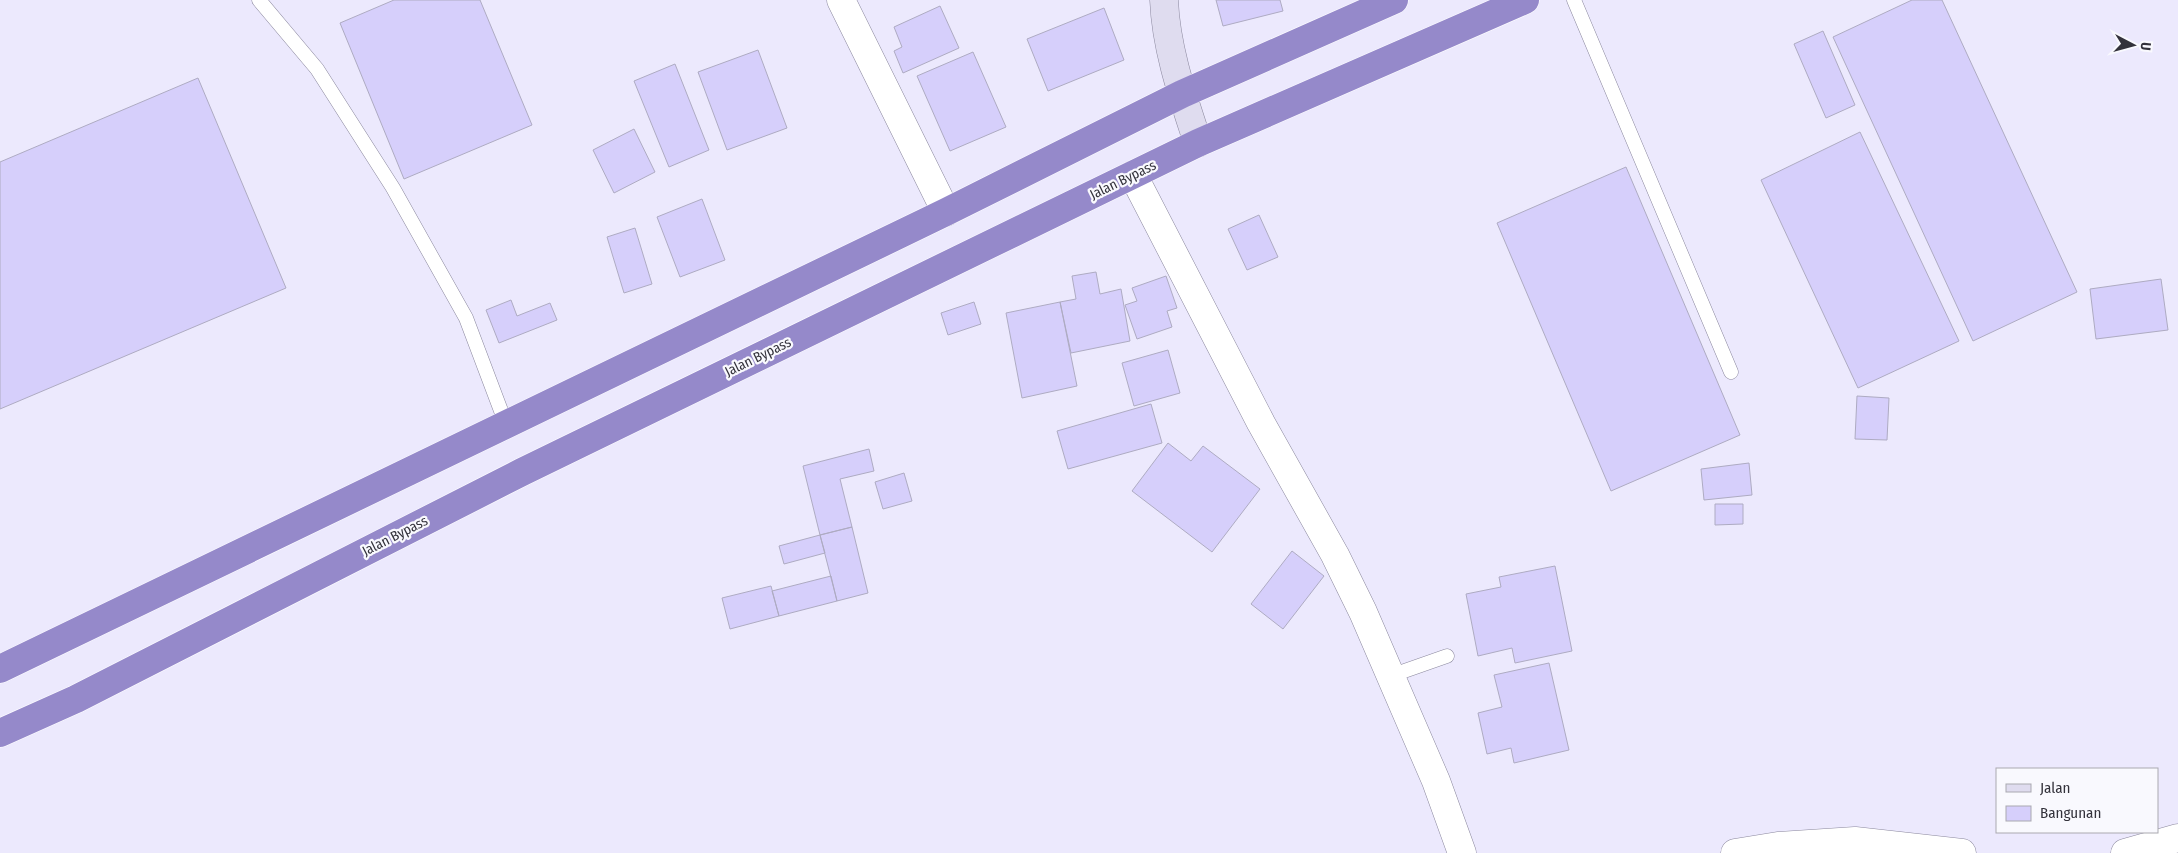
<svg xmlns="http://www.w3.org/2000/svg" width="2178" height="853" font-family="'Fira Sans Condensed',sans-serif">
<style>
.building{fill:#d6cffb;stroke:#aeabc2}
.lines{fill:none;stroke-linecap:round;stroke-linejoin:round}
.lane-casing{stroke:#8b889e;stroke-width:15}
.street-casing{stroke:#8b889e;stroke-width:29}
.secondary-casing{stroke:#8b889e;stroke-width:29}
.highway-casing{stroke:#fff;stroke-width:29}
.lane{stroke:#fff;stroke-width:14}
.street{stroke:#fff;stroke-width:28}
.secondary{stroke:#dfdcef;stroke-width:28}
.highway{stroke:#9589ca;stroke-width:28}
.labels{text-anchor:middle;dominant-baseline:central;stroke-width:4.5;stroke-linejoin:round;paint-order:stroke}
.street-label{font-size:14px;fill:#33323b;stroke:#f9f9fe}
</style>
<rect width="100%" height="100%" fill="#ece9fd"/>
<path class="building" d="M394 0H480L532 125 404 179 340 23Z
M1216 0H1280L1283 11 1223 26Z
M1912 0H1942L2077 292 1973 341 1833 37Z
M940 6 959 48 903 73 894 51 902 47 894 27Z
M1104 8 1124 60 1048 91 1027 39Z
M1823 31 1855 105 1826 118 1794 44Z
M758 50 787 128 727 150 698 72Z
M973 52 1006 127 950 151 917 76Z
M675 64 709 150 669 167 634 81Z
M198 78 286 288 0 409V162Z
M634 129 655 172 614 193 593 150Z
M1860 132 1959 341 1858 388 1761 180Z
M1626 167 1740 435 1611 491 1497 223Z
M702 199 725 260 680 277 657 217Z
M1259 215 1278 257 1247 270 1228 229Z
M635 228 652 284 624 293 607 237Z
M1096 272 1100 294 1121 289 1130 341 1071 353 1060 302 1076 299 1072 276Z
M1166 276 1177 308 1167 311 1172 327 1137 339 1125 305 1137 301 1132 288Z
M2161 279 2168 330 2096 339 2090 289Z
M511 300 517 316 550 303 557 320 499 343 486 310Z
M974 302 981 324 948 335 941 313Z
M1060 302 1077 386 1022 398 1006 313Z
M1168 350 1180 393 1134 406 1122 363Z
M1857 396 1889 398 1887 440 1855 439Z
M1151 404 1162 443 1068 469 1057 431Z
M1168 443 1191 461 1203 446 1260 489 1212 552 1132 491Z
M869 449 874 471 840 479 852 527 820 535 803 466Z
M1749 463 1752 495 1704 500 1701 469Z
M904 473 912 501 883 509 875 482Z
M1715 504H1743V524L1715 525Z
M852 527 868 593 837 601 820 535Z
M820 535 825 553 784 564 779 546Z
M1292 551 1324 576 1283 629 1251 604Z
M1555 566 1572 651 1515 663 1512 648 1478 656 1466 594 1501 587 1499 577Z
M831 576 837 601 779 616 772 591Z
M771 586 779 616 730 629 722 598Z
M1549 663 1569 750 1514 763 1511 748 1487 754 1478 713 1502 707 1494 675Z"/>
<g class="lines">
<g class="lane-casing">
<path id="lane" d="M259 0 317 69 393 188 466 318 506 424
M1574 0 1731 372
M1390 676 1447 656"/>
</g>
<g class="street-casing">
<path id="street" d="M841 0 946 212
M1133 175 1261 423 1335 555 1363 612 1436 781 1462 853
M1735 853 1778 846 1855 841 1962 853
M2125 853 2178 838"/>
</g>
<g class="secondary-casing">
<path id="secondary" d="M1164 0C1166 49 1183 97 1198 143"/>
</g>
<g class="highway-casing">
<path id="highway" d="M0 669 946 212 1182 94 1394 0
M0 733 76 699 522 472 1198 143 1525 0"/>
</g>
<use href="#lane" class="lane"/>
<use href="#street" class="street"/>
<use href="#secondary" class="secondary"/>
<use href="#highway" class="highway"/>
</g>
<g class="labels">
<g class="street-label">
<text transform="translate(1123 180) rotate(-26)">Jalan Bypass</text>
<text transform="translate(758 357) rotate(-26)">Jalan Bypass</text>
<text transform="translate(395 536) rotate(-27)">Jalan Bypass</text>
</g>
</g>
<rect x="1996" y="768" width="162" height="65" fill="#f9f9fe" stroke="#aaa9b0"/>
<rect x="2006" y="784" width="25" height="8" fill="#dfdcef" stroke="#aaa9b0"/>
<text x="2040" y="793" font-size="15" fill="#33323b">Jalan</text>
<rect x="2006" y="806" width="25" height="15" fill="#d6cffb" stroke="#aaa9b0"/>
<text x="2040" y="818" font-size="15" fill="#33323b">Bangunan</text>
<g transform="translate(2133 45) rotate(96)" stroke="#f9f9fe" stroke-width="4" paint-order="stroke">
<path d="M0-4L9 19L0 12L-9 19Z" fill="#33323b"/>
<text y="-8" font-size="14" font-weight="bold" text-anchor="middle" fill="#33323b">U</text>
</g>
</svg>
